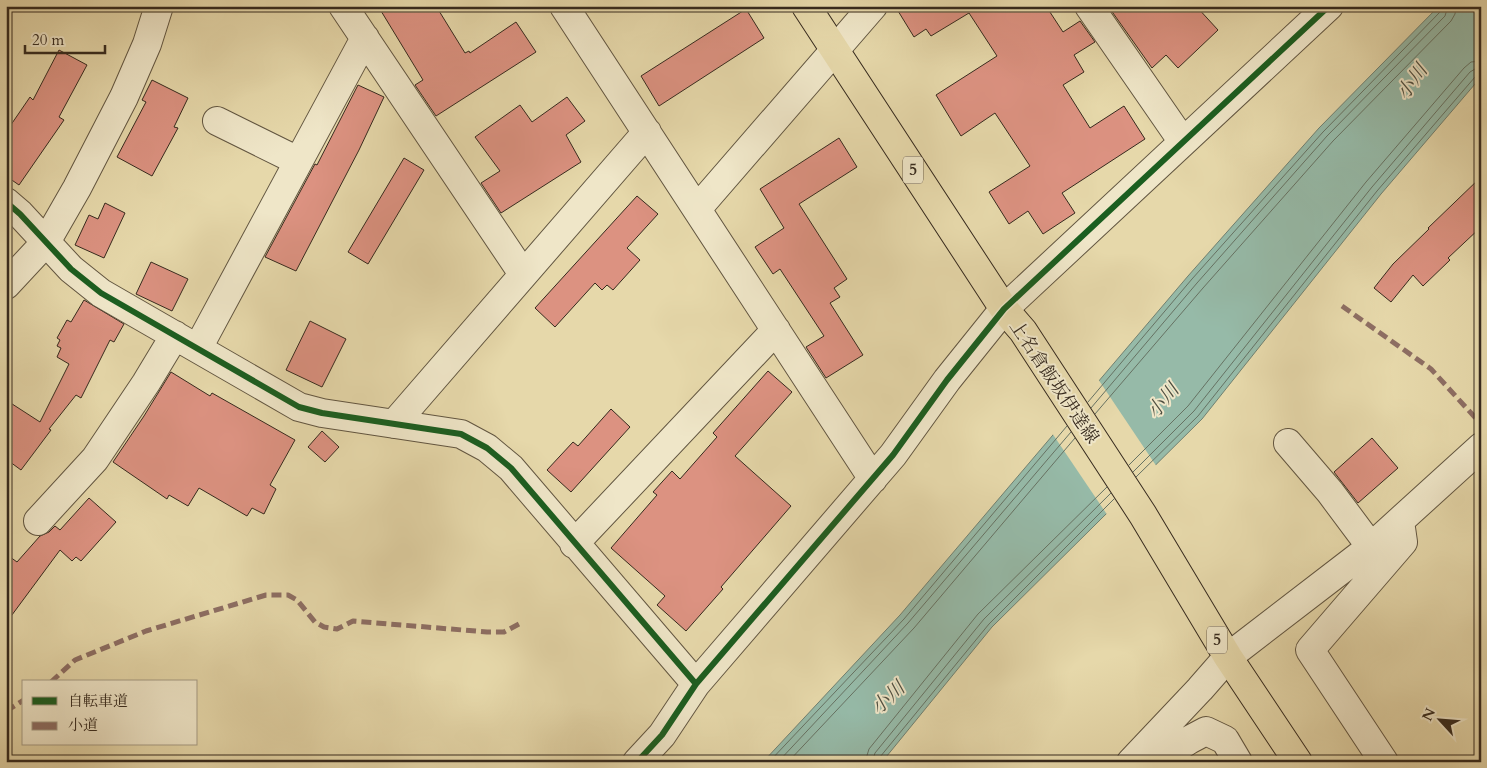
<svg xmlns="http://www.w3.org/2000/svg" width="1487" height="768" font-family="Cardo,'Noto Serif JP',serif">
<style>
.water{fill:#96baa8;stroke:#708071}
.pier{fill:#e6d8aa}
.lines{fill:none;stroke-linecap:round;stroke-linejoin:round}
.shore{stroke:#667263;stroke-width:1}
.building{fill:#dc9281;stroke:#362a1e}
.minor-casing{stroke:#625641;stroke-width:30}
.major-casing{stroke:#362a1e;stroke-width:30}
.minor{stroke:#efe6c8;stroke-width:28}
.major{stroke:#e6d8aa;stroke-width:28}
.quiet{stroke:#8d6e63;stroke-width:5;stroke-dasharray:10 5;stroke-linecap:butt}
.cycleway-casing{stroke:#efe6c8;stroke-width:9}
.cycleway{stroke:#1b5e20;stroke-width:6}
.labels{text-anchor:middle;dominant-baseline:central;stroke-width:4;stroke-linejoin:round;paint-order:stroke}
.shield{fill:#efe6c8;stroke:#6e6251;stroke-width:1}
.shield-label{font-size:16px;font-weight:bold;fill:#362a1e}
.street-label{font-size:18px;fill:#362a1e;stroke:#efe6c8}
.water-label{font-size:19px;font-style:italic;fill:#4e4e40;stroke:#efe6c8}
</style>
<rect width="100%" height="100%" fill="#e6d8aa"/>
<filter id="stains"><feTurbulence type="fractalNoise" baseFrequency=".004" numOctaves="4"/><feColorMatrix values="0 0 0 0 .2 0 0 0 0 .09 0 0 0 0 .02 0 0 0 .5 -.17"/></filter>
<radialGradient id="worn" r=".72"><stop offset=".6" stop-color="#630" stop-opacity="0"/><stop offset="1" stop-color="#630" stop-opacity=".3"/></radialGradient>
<path class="water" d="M1439 6H1481V77L1381 194 1202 419 992 627 882 762H763L900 615 1188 276 1319 128Z"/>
<path class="pier" d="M1098 379 1157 467 1108 516 1052 433Z"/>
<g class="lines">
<path class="shore" d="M1088 402 1192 279 1323 132 1440 12 1442 6
M1091 408 1197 283 1327 136 1445 16 1448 6
M1095 414 1203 288 1333 141 1451 21 1455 14 1456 6
M1129 465 1188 406 1366 182 1464 68 1471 62 1481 61
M1133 472 1194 411 1372 187 1470 72 1475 69 1481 68
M1136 477 1198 416 1377 191 1475 77 1481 74
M769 762 904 619 1067 426
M778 762 908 623 1071 432
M788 762 914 628 1075 438
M865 762 869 749 978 614 1107 487
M872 762 875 753 984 619 1111 493
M879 762 880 757 989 624 1114 499"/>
</g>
<path class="building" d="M378 6H436L465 53 469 51 470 53 516 22 536 52 436 116 415 85 423 80Z
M895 6H1046L1063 32 1080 21 1095 42 1074 55 1084 72 1063 85 1090 128 1124 106 1145 139 1062 193 1075 213 1043 234 1028 211 1009 224 989 192 1030 166 995 113 961 136 936 95 997 56 969 13 931 36 926 29 914 37Z
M1108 6H1196L1218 30 1178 68 1166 55 1152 68Z
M746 9 764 38 659 106 641 76Z
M59 50 87 65 59 117 64 120 19 185 6 176V132L30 97 33 100Z
M152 80 188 98 174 127 178 128 152 176 117 157 146 102 142 100Z
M358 85 384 97 359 150 296 271 265 257 315 164 317 165Z
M567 97 585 121 566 135 581 162 501 213 481 183 500 171 475 137 520 105 532 122Z
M839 138 857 167 799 204 847 279 834 288 840 297 830 303 863 355 826 378 806 347 824 336 780 269 773 274 755 247 784 228 760 189Z
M404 158 424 170 368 264 348 252Z
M1481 177V227L1448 258 1450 260 1423 286 1413 275 1391 302 1374 288 1393 264 1429 229 1428 228Z
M637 196 658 214 627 248 640 260 613 290 607 285 602 290 595 283 555 327 535 308Z
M105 203 125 213 104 258 75 245 89 215 98 219Z
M151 262 188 279 172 311 136 294Z
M84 300 124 324 114 342 110 340 81 398 76 395 49 429 51 430 21 470 6 459V400L40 422 69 364 57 357 61 348 57 346 60 340 57 338 67 320 71 322Z
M310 321 346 339 322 387 286 370Z
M768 371 792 392 735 456 791 506 721 587 723 589 686 631 657 605 665 596 611 548 657 495 653 492 672 471 680 479 717 437 713 433Z
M171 372 210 396 212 393 295 440 270 485 276 489 264 514 252 508 247 516 199 488 188 506 169 495 167 499 113 462 144 416Z
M611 409 630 427 571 492 547 470 573 442 578 446Z
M322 431 339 447 325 462 308 447Z
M1372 438 1398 468 1358 503 1334 472Z
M89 498 116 522 81 561 76 557 72 561 60 550 6 623V554L17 562 40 536 49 532 55 526 60 530Z"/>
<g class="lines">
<g class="minor-casing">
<path id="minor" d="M343 6 523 274
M564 6 873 479
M1089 6 1183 142
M217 121 298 161
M6 202 20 214 71 269 101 293 299 407 322 413 461 434 487 448 511 468 696 684
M697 209 873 6
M6 285 46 242 77 188 124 97 147 44 159 6
M198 348 365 38
M394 424 647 132
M1288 443 1330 492 1371 547
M38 521 95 459 146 383 175 335
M574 544 776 330
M637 762 662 735 696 684 893 455 947 380 1004 309 1329 6
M1131 762 1200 689 1228 657 1371 547 1481 447
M1155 762 1189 740 1206 731 1225 740 1238 762
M1384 762 1310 650 1403 542 1400 521"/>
</g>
<g class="major-casing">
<path id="major" d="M806 6 1004 309 1023 331 1143 515 1228 657 1298 762"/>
</g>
<use href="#minor" class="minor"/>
<use href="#major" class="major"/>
<path class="quiet" d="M1342 306 1431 369 1481 424
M51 682 75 660 146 631 266 595H288L297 600 315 622 324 627 337 629 353 621 487 632H504L519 624
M6 711 24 700"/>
<g class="cycleway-casing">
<path id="cycleway" d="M6 202 20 214 71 269 101 293 299 407 322 413 461 434 487 448 511 468 696 684
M637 762 662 735 696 684 893 455 947 380 1004 309 1329 6"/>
</g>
<use href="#cycleway" class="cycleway"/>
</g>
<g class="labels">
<g class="shield">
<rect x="903" y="156.5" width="20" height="27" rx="4"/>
<rect x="1207" y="626.5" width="20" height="27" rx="4"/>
</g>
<g class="shield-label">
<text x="913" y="170">5</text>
<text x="1217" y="640">5</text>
</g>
<g class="street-label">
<text transform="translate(1054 382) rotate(56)">上名倉飯坂伊達線</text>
</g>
<g class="water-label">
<text transform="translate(1412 82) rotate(-54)">小川</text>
<text transform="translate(1163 401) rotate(-50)">小川</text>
<text transform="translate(888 698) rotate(-43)">小川</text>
</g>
</g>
<rect width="1487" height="768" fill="none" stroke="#e6d8aa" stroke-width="25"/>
<rect x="8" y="8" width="1472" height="753" fill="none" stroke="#362a1e" stroke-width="2.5"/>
<rect x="12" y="12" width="1462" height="743" fill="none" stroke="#362a1e"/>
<rect x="22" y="680" width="175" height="65" fill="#efe6c8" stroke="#a59b84"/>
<rect x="32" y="697" width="25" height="8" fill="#1b5e20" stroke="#a59b84"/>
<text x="68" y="706" font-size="15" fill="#362a1e">自転車道</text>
<rect x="32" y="722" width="25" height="8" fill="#8d6e63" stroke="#a59b84"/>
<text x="68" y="730" font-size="15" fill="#362a1e">小道</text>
<g transform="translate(1440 720) rotate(296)" stroke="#efe6c8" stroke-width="4" paint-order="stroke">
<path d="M0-4L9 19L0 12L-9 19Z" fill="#362a1e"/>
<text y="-8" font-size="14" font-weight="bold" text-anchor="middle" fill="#362a1e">N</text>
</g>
<path d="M25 45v8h80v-8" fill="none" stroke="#362a1e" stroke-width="2.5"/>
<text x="32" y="45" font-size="15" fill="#362a1e" stroke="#efe6c8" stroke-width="4" paint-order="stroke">20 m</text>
<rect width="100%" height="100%" filter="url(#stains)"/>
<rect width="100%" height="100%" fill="url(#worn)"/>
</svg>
